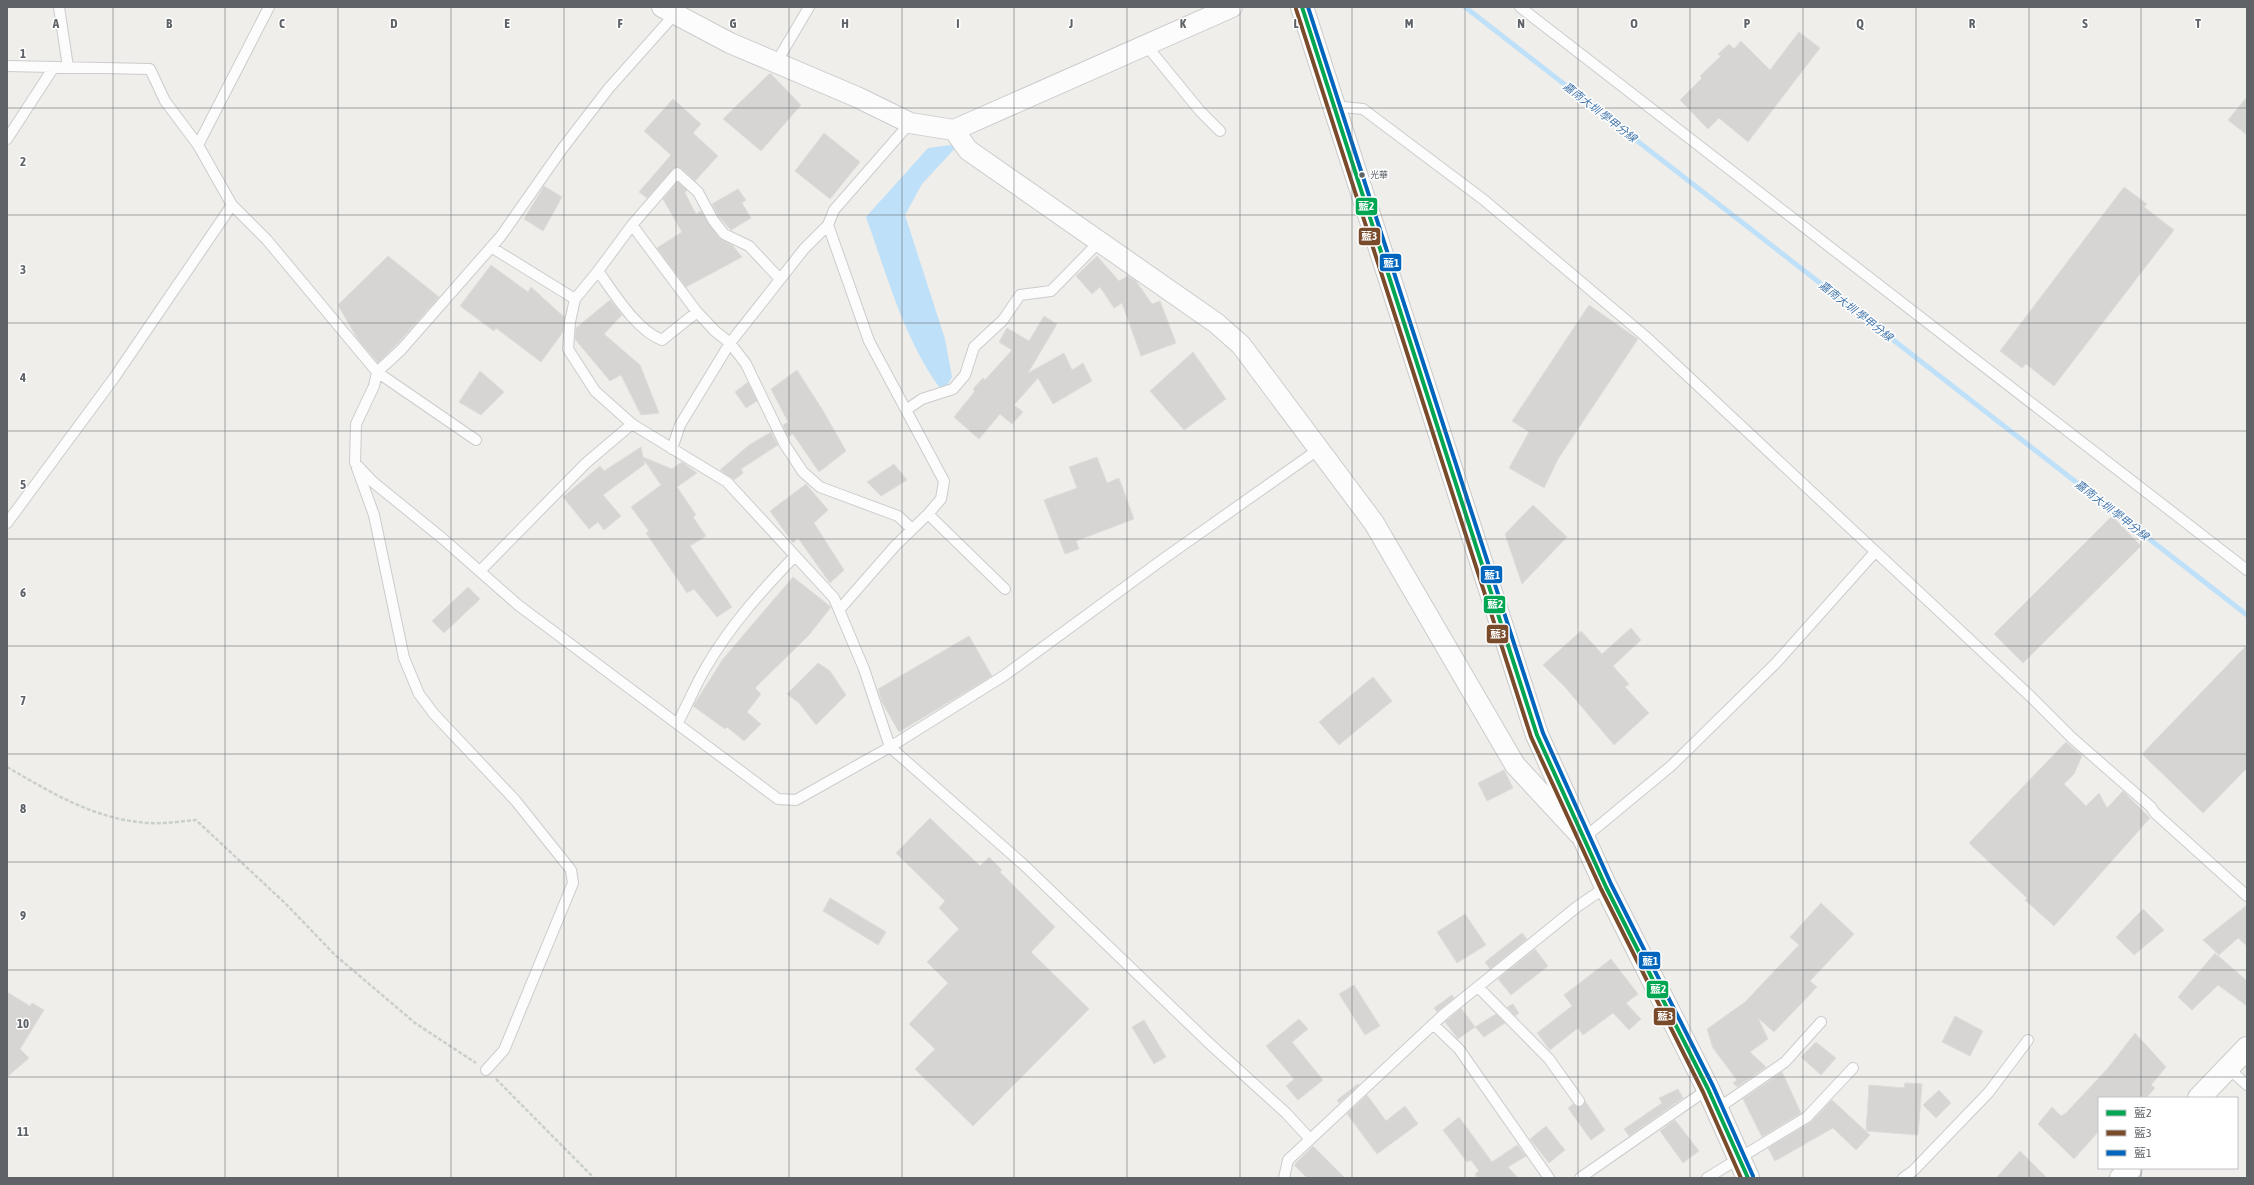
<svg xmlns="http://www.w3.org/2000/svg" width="2254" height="1185" font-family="'Asap Condensed','Noto Sans TC',sans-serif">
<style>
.water{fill:#bfe0f9}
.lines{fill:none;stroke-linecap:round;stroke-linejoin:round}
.stream{stroke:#bfe0f9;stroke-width:5}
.building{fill:#d6d5d3;stroke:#deddd9}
.service-casing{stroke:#cbcccc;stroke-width:12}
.minor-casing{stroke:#cbcccc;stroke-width:22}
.tertiary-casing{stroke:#cbcccc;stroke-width:24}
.secondary-casing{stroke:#cacacb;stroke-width:24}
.path{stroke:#cacfcc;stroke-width:2.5;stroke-dasharray:4 2;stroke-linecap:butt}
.service{stroke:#fdfcfc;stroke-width:10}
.minor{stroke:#fdfcfc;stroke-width:20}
.tertiary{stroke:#fdfcfc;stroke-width:22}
.secondary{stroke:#fdfcfc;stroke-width:22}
.bus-1-casing{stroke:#fff;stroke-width:7}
.bus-2-casing{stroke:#fff;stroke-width:7}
.bus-3-casing{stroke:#fff;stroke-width:7}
.bus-1{stroke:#00a651;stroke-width:4}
.bus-2{stroke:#7a4b2a;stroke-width:4}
.bus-3{stroke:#0065bd;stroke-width:4}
.grid{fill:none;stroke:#5f6368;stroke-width:1;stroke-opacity:0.55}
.bus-dot{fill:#5f6368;stroke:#fff;stroke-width:1.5}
.labels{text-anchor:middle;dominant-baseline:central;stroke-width:3;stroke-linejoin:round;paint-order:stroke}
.bus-label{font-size:9px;fill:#5f6368;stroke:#fff;text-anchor:start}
.water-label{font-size:11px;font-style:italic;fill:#4174aa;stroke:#fff}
.grid-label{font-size:13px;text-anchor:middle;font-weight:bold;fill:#5f6368;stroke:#fff;stroke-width:3;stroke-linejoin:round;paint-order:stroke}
.line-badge{stroke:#fff;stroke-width:1.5}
.badge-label{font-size:11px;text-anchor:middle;font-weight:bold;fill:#fff}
</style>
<rect width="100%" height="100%" fill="#efeeea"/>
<path class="water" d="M959 144 922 184 905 215 945 339 952 377 943 392C905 343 887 275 866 217L928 148Z"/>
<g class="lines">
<path class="stream" d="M1465 7 2247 615"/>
</g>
<path class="building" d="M1799 32 1820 48 1748 142 1719 118 1708 129 1680 100 1702 78 1700 76 1721 56 1718 54 1729 44 1734 49 1741 41 1770 70Z
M770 73 801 105 761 151 723 119Z
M2247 97V135L2228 120Z
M673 99 701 124 693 133 718 156 695 181 681 168 675 167 647 198 639 192 671 155 644 131Z
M824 133 860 162 830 199 795 171Z
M678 182 687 190 685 193 696 214 701 211 719 238 732 245 742 257 686 287 657 248 682 232 663 199Z
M544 186 562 197 543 231 524 219Z
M2124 187 2147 204 2144 207 2174 230 2054 386 2026 364 2022 368 2000 351Z
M738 189 746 200 742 203 751 218 731 230 718 216 712 204Z
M388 256 439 297 396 345 378 363 357 338 338 305Z
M1097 256 1119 281 1128 276 1136 281 1152 304 1160 301 1176 343 1141 356 1122 303 1114 308 1100 287 1092 294 1076 276Z
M491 265 528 292 531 287 564 317 563 332 541 362 496 328 494 331 460 306Z
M610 300 622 315 604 334 640 365 659 413 641 415 621 375 610 381 575 339 576 328Z
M1589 305 1638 339 1558 459 1544 488 1509 468 1529 432 1512 421Z
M1044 316 1057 324 1028 373 1064 353 1072 370 1083 363 1092 381 1053 404 1038 378 1014 405 1023 412 1012 424 1000 414 979 439 954 417 975 391 973 389 983 378 985 380 1012 350 999 342 1007 328 1029 341Z
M1193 352 1226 399 1184 430 1150 391Z
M797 370 822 409 846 451 819 472 793 434 788 437 783 425 788 422 771 389Z
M480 371 504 392 481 415 459 402Z
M748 382 757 401 746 408 735 392Z
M771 432 778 445 741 469 743 473 734 480 720 470 749 445Z
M641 447 643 457 672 469 682 462 697 473 677 487 696 515 693 517 706 536 690 546 732 607 717 617 694 589 687 593 646 533 649 531 631 507 661 485 644 460 645 464 603 495 621 516 604 530 598 522 589 529 563 497 600 466 604 471Z
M1097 457 1107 483 1119 478 1134 519 1076 541 1079 549 1065 554 1044 500 1077 488 1069 467Z
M894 464 907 480 881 496 867 482Z
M806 484 828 510 814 523 844 570 830 583 798 538 793 543 770 511Z
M1533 505 1567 537 1522 584 1505 534Z
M2112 516 2141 546 2023 663 1994 634Z
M793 577 831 607 809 635 755 688 761 694 747 712 761 724 744 741 727 727 725 729 693 706 723 659Z
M468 587 480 599 444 633 432 621Z
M1631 628 1641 640 1613 666 1629 684 1625 687 1649 713 1614 745 1565 687 1543 665 1581 631 1602 654Z
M969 636 992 676 899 732 882 702 878 689Z
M2247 645V768L2203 813 2142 754Z
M818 663 830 671 846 695 816 725 799 703 787 694Z
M1373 677 1392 701 1339 745 1319 722Z
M2066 742 2082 756 2074 774 2064 784 2086 806 2099 793 2107 808 2123 791 2150 818 2054 926 2025 900 2027 898 1969 843Z
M1504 770 1513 788 1487 801 1478 783Z
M930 818 980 866 989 857 1002 870 1000 872 1055 927 1031 952 1089 1009 973 1126 915 1069 935 1049 909 1024 948 983 927 962 959 929 939 908 945 901 896 853Z
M830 898 886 932 878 945 823 911Z
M1821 903 1854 934 1810 981 1817 987 1774 1032 1758 1018 1768 1039 1750 1052 1766 1067 1737 1087 1733 1083 1737 1080 1713 1048 1707 1029 1745 1002 1799 945 1790 937Z
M2247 905V946L2238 938 2219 955 2203 940Z
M2143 909 2164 930 2134 955 2116 937Z
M1465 914 1486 945 1457 963 1437 932Z
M1522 933 1527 939 1490 969 1485 962Z
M1535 949 1548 966 1511 995 1498 979Z
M2215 953 2247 981V1006L2218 985 2192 1010 2178 997Z
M1611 959 1638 994 1626 1003 1641 1019 1629 1030 1613 1013 1583 1035 1578 1028 1550 1050 1537 1033 1572 1006 1564 995Z
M1354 985 1380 1026 1365 1035 1339 994Z
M7 992 30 1006 32 1003 44 1010 20 1049 29 1058 7 1077Z
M1452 995 1454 998 1437 1012 1434 1008Z
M1513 1004 1519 1013 1515 1016 1507 1007Z
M1461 1008 1475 1027 1458 1039 1445 1022Z
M1496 1014 1505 1023 1484 1037 1475 1027Z
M1955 1016 1983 1031 1970 1056 1942 1042Z
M1299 1019 1308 1029 1292 1042 1323 1080 1298 1100 1286 1086 1294 1079 1266 1046Z
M1144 1020 1166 1057 1154 1064 1132 1027Z
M2135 1033 2166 1067 2151 1085 2155 1088 2146 1098H2099V1131L2074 1159 2038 1124 2052 1107 2061 1116 2066 1113 2108 1068Z
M1816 1042 1836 1058 1821 1075 1801 1057Z
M1782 1072 1801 1113 1762 1137 1743 1099Z
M1905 1083 1922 1084 1918 1135 1866 1131 1869 1085 1904 1088Z
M1358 1084 1359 1085 1339 1103 1337 1100Z
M1678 1089 1683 1098 1629 1136 1624 1129 1662 1103 1659 1098Z
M1939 1090 1951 1103 1936 1118 1923 1105Z
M1367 1095 1386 1121 1405 1106 1418 1124 1377 1154 1347 1114Z
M1832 1100 1870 1135 1856 1150 1833 1128 1775 1161 1768 1148 1811 1122Z
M1585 1101 1605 1130 1591 1140 1568 1108 1573 1104 1577 1107 1582 1106Z
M1459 1117 1492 1162 1517 1145 1519 1147 1526 1156 1508 1167 1518 1178H1478L1475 1174 1479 1171 1471 1160 1467 1162 1443 1130Z
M1675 1120 1699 1151 1683 1163 1660 1131Z
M1546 1126 1565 1150 1549 1163 1530 1139Z
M1313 1146 1345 1178H1307L1294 1165Z
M2020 1151 2047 1178H1996Z"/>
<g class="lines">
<g class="service-casing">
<path id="service" d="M59 7 68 67
M1520 7 2247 570
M674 15 609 88 562 149 501 236 401 350 377 372 374 386 356 424 355 463 373 482 442 538 518 605 778 799 796 800 890 747 1005 675 1166 557 1319 449
M1146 45 1200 111 1220 131
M776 63 809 7
M7 66 150 69 165 101 198 145 232 205 267 240 377 372 476 440
M1333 106 1363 109 1484 200 1645 336 2030 696 2071 737 2151 807 2155 813 2247 896
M7 139 54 67
M198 145 269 7
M632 225 697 312 715 331 730 343 746 364 785 445 803 472 820 487 898 516 912 529
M491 247 575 299 570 322 568 349 595 391 632 424 727 482 834 598 864 669 890 747 1024 865 1211 1045 1286 1113 1310 1139
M598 271 632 225 677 173 698 192 713 220 724 234 749 246 780 279
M575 299 598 271C614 293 636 330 662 340L697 312
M906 410 922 399 953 389 965 375 974 347 1003 320 1020 295 1051 291 1099 242
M672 449 680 425 730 343 804 249 828 225
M357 468 374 515 404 658 419 694 434 714 515 800 571 870 573 883 504 1050 486 1070
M928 514 1005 589
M7 523 114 378 232 205
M480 571 586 463 632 424
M839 610 895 546 928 514 941 499 944 481 869 341 828 225 834 210 910 123
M677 724C687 706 695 686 705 669 729 627 762 590 795 556
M1584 838 1671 766 1776 663 1875 552
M1478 987 1549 1059 1579 1101
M1433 1024 1459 1049 1549 1178
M2228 1068 2247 1085
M1717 1109 1785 1062 1821 1022
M1284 1178 1288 1160 1443 1015 1578 906 1606 887
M1580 1178 1708 1089
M1707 1178 1807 1117 1853 1068
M1903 1178 1913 1171 1989 1092 2028 1040"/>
</g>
<g class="minor-casing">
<path id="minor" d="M662 7 730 43 857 97 910 123 954 130 968 150 1216 323 1241 345 1374 523 1515 765 1579 834
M954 130 1232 7"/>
</g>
<g class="tertiary-casing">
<path id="tertiary" d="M2199 1098 2247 1048
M2121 1178 2131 1168"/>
</g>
<g class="secondary-casing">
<path id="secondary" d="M1302 7 1537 735 1606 887 1708 1089 1748 1178"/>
</g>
<path class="path" d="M7 767C52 793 97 821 151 823 166 824 182 821 196 820L286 904 335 955 415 1023 476 1063
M496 1079 594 1178"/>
<use href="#service" class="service"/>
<use href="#minor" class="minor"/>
<use href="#tertiary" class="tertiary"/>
<use href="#secondary" class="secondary"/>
<g class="bus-1-casing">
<path id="bus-1" d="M1302 7 1537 735 1606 887 1708 1089 1748 1178"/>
</g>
<g class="bus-2-casing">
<path id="bus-2" d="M1296 9 1531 737 1601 889 1703 1092 1741 1178"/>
</g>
<g class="bus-3-casing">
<path id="bus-3" d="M1308 7 1543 733 1611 884 1713 1086 1753 1176"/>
</g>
<use href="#bus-1" class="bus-1"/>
<use href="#bus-2" class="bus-2"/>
<use href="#bus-3" class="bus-3"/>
</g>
<path class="grid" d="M113 7V1178M225 7V1178M338 7V1178M451 7V1178M564 7V1178M676 7V1178M789 7V1178M902 7V1178M1014 7V1178M1127 7V1178M1240 7V1178M1352 7V1178M1465 7V1178M1578 7V1178M1690 7V1178M1803 7V1178M1916 7V1178M2029 7V1178M2141 7V1098M7 108H2247M7 215H2247M7 323H2247M7 431H2247M7 539H2247M7 646H2247M7 754H2247M7 862H2247M7 970H2247M7 1077H2247M2141 1168V1178"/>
<circle class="bus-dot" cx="1362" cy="175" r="3.5"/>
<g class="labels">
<g class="bus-label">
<text x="1370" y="175">光華</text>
</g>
<g class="water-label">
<text transform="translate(1600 112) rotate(38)">嘉南大圳 學甲分線</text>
<text transform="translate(1856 311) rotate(38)">嘉南大圳 學甲分線</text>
<text transform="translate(2112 510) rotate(38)">嘉南大圳 學甲分線</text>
</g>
</g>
<g class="grid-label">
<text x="56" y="28">A</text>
<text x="169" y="28">B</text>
<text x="282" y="28">C</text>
<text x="394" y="28">D</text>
<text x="507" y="28">E</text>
<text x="620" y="28">F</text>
<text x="733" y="28">G</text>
<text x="845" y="28">H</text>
<text x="958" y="28">I</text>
<text x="1071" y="28">J</text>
<text x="1183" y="28">K</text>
<text x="1296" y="28">L</text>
<text x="1409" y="28">M</text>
<text x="1521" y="28">N</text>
<text x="1634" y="28">O</text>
<text x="1747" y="28">P</text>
<text x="1860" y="28">Q</text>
<text x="1972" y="28">R</text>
<text x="2085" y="28">S</text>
<text x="2198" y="28">T</text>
<text x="23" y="58">1</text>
<text x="23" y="166">2</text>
<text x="23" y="274">3</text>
<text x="23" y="382">4</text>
<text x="23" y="489">5</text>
<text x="23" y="597">6</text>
<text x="23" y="705">7</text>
<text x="23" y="813">8</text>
<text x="23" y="920">9</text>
<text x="23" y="1028">10</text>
<text x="23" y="1136">11</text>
</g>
<g class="line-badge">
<rect x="1355" y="197" width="23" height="19" rx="4" fill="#00a651"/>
<rect x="1358" y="227" width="23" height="19" rx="4" fill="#7a4b2a"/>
<rect x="1379" y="253" width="23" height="19" rx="4" fill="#0065bd"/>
<rect x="1480" y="565" width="23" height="19" rx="4" fill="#0065bd"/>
<rect x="1483" y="595" width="23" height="19" rx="4" fill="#00a651"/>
<rect x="1486" y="624" width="23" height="20" rx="4" fill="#7a4b2a"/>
<rect x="1638" y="951" width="23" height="19" rx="4" fill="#0065bd"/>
<rect x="1646" y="980" width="23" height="19" rx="4" fill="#00a651"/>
<rect x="1653" y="1007" width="23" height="19" rx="4" fill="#7a4b2a"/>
</g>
<g class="badge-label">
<text x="1366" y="210">藍2</text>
<text x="1369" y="240">藍3</text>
<text x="1391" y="267">藍1</text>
<text x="1492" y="579">藍1</text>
<text x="1495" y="608">藍2</text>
<text x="1498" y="638">藍3</text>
<text x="1650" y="965">藍1</text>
<text x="1658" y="993">藍2</text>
<text x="1665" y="1020">藍3</text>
</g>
<rect width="2254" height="1185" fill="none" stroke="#5f6368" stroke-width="16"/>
<rect x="2098" y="1097" width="140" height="72" fill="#ffffff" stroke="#bfc1c3"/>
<rect x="2106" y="1110" width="20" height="6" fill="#00a651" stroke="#bfc1c3"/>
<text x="2134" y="1117" font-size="12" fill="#5f6368">藍2</text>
<rect x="2106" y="1130" width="20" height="6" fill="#7a4b2a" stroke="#bfc1c3"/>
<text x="2134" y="1137" font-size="12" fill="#5f6368">藍3</text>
<rect x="2106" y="1150" width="20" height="6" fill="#0065bd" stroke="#bfc1c3"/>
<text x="2134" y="1157" font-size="12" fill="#5f6368">藍1</text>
</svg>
